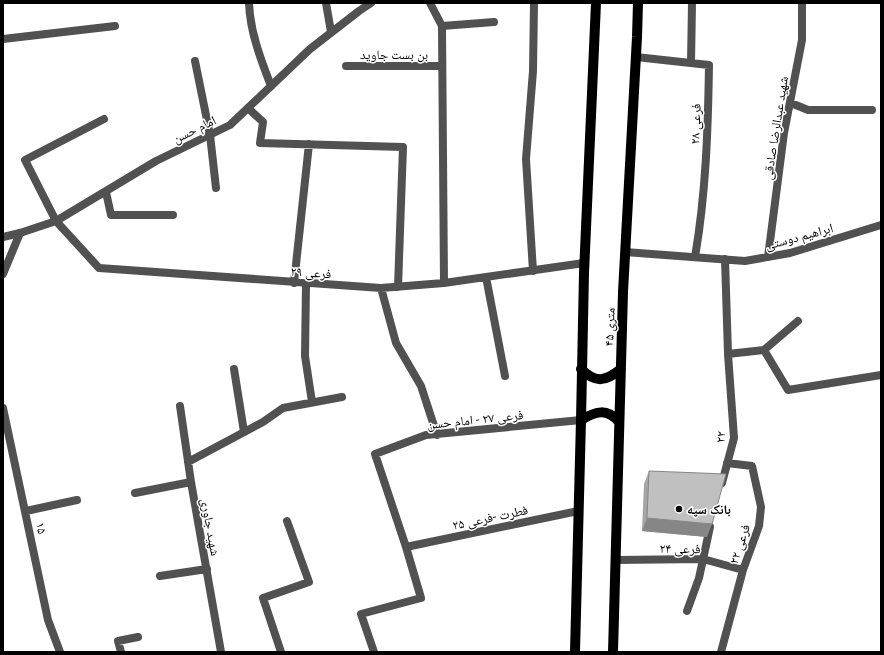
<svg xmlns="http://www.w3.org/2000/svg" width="884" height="655" font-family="Ubuntu,'Noto Naskh Arabic',sans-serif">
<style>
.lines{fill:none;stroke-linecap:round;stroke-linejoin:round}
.minor{stroke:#515151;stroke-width:8}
.tertiary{stroke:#515151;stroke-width:8}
.primary{stroke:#000;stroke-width:10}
.wall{fill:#a5a5a5}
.shaded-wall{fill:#868686}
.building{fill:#c0c0c0;stroke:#868686}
.poi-dot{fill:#000;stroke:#fff;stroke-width:1.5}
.labels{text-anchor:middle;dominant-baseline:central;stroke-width:3;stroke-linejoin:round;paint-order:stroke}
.street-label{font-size:13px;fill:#000;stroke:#fff}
.poi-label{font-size:13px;font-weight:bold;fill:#000;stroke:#fff;text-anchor:start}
</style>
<rect width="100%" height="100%" fill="#fff"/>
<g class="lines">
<path class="minor" d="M249 3C250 32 261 60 271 86
M326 3 331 32
M430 3 442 26 444 283
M442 26 494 22
M3 39 115 26
M636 57 709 65C708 129 706 193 695 257
M195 61 210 135 216 188
M691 63 692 3
M346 66H442
M791 103 808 110H872
M248 108 263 122 260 143 403 147 398 287
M104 119 25 160 56 221 99 268 381 288 444 283 584 263
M106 192 111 215H173
M625 252 745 261 790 253 881 225
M768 257 784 133 802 40V3
M533 271 526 159 533 71 534 3
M3 274 20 233
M486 277 505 376
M294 283 309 144
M306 284 305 356 312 402
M381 288 396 343 421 386 437 435
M764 350 798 321
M728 354 764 350 788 390 881 375
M234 369 244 432
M180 406 191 482 221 652
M3 408 48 620 60 652
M188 462 263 422 283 408 342 397
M722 483 734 438 728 354 725 259
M135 493 191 482
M26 511 77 500
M406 547 578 511
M616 560 703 559 743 570
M160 576 207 569
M687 611 699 578 710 527
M121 652 118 641 138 637
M281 652 263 598 309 582 287 521
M374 652 361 614 421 598 406 547 375 454 426 435 581 420
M721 652 743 570 759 526 761 507 752 466 727 463"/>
<path class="tertiary" d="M3 237 20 233 56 221 156 161 230 125 310 49 359 11 371 3"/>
<path class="primary" d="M581 369C596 384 606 381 621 369
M581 420C596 411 607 408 619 422
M575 652 581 420 584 273 596 3
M613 652 623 292 637 37 638 3"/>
</g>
<path class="wall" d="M649 471 707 537 642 531 644 484Z"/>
<path class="shaded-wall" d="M647 518 712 524 707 537 642 531Z"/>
<path class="building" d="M649 471 726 474 712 524 647 518Z"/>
<circle class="poi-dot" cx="679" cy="509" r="4"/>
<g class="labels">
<g class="street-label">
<text x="394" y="54">بن بست جاوید</text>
<text transform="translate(695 124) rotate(-88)">فرعی ۲۸</text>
<text transform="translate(775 128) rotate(-81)">شهید عبدالرضا صادقی</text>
<text transform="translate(194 129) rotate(-26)">امام حسن</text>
<text transform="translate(799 236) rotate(-15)">ابراهیم دوستی</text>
<text transform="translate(311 272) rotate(4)">فرعی ۲۹</text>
<text transform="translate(609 327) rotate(-88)">۴۵ متری</text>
<text transform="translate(475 419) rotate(-6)">فرعی ۲۷ - امام حسن</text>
<text transform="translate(720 437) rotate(-85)">۲۲</text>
<text transform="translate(490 517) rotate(-12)">فطرت -فرعی ۲۵</text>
<text transform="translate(211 527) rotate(80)">شهید جاوری</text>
<text transform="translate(42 528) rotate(78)">۱۵</text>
<text transform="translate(739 544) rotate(-72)">فرعی ۲۲</text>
<text transform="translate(680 548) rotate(1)">فرعی ۲۴</text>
</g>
<g class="poi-label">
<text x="687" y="509">بانک سپه</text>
</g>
</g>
<rect width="884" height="655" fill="none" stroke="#000000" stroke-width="8"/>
</svg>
